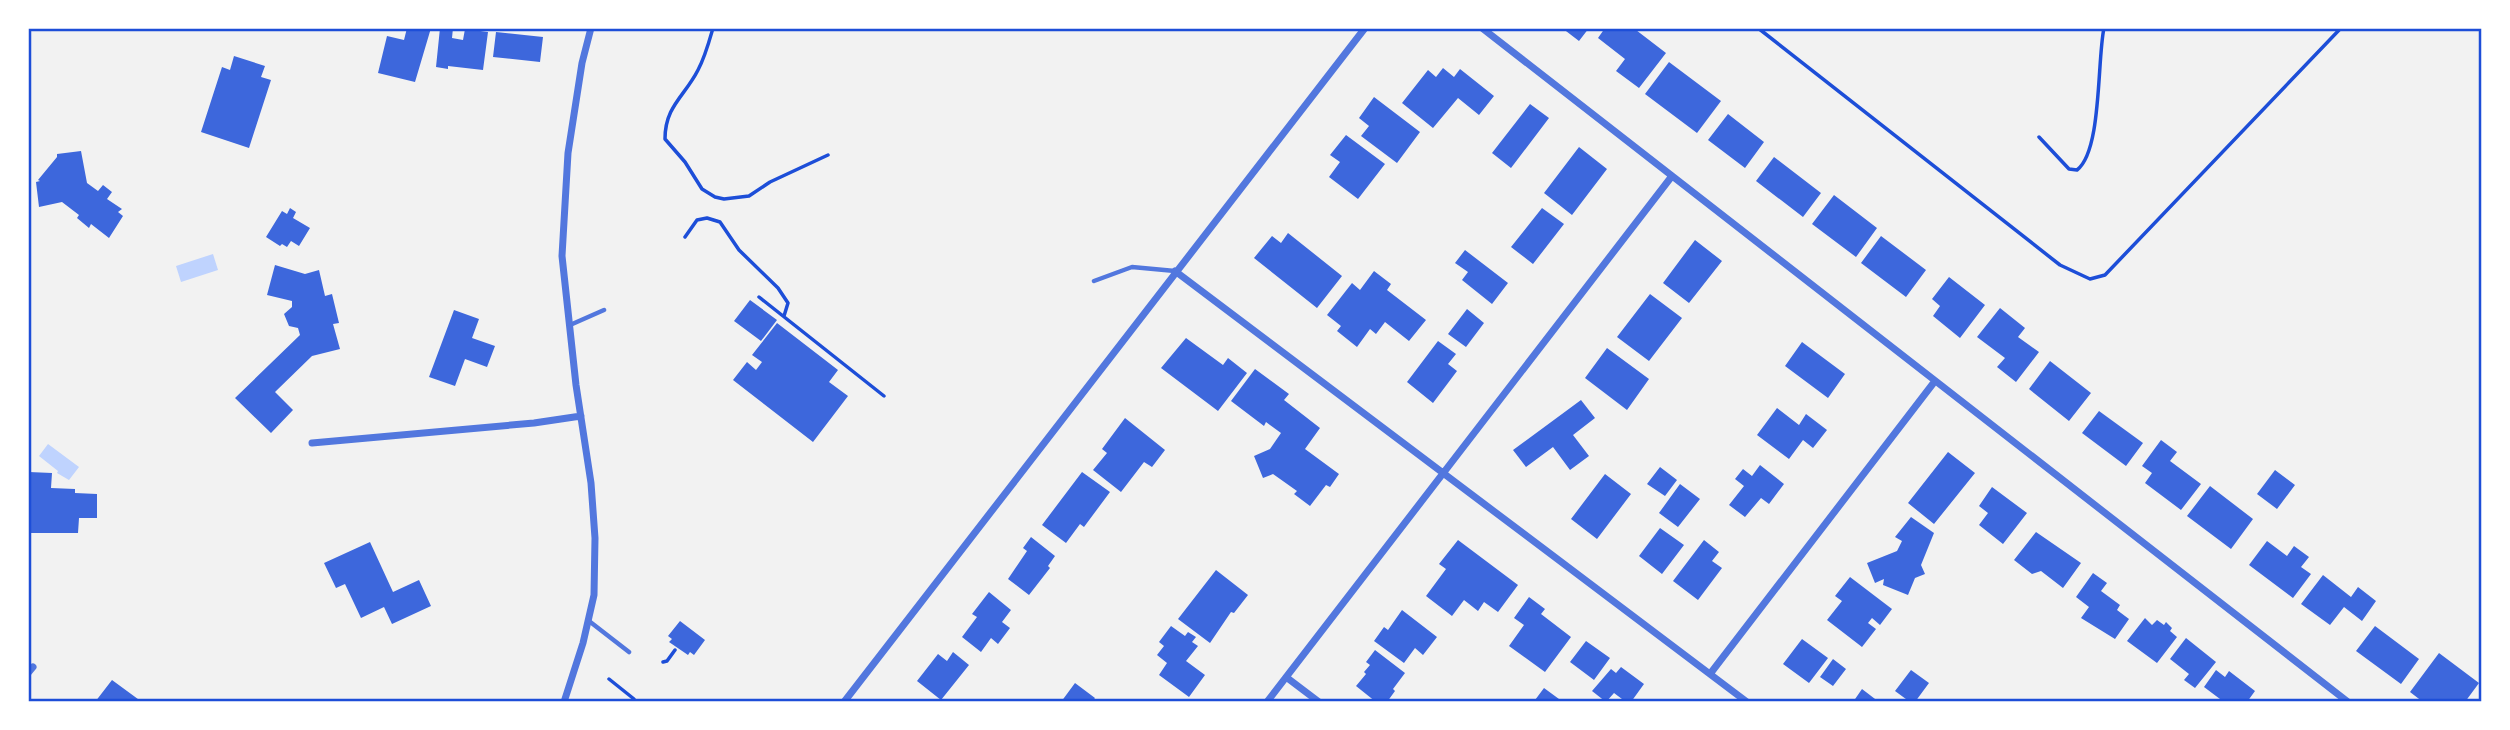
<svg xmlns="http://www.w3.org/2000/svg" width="2510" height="730" font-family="'Titillium Web',sans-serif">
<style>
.water{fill:#bfd3fe}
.building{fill:#3d67dc}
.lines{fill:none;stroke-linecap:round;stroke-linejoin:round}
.path{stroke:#1d4ed8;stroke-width:3.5}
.service{stroke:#5277de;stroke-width:4.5}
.minor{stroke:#5277de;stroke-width:7}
.neatline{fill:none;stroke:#1d4ed8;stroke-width:2.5}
</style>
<rect width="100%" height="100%" fill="#f2f2f2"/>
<path class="water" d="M213 254 218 270 181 282 176 266Z
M48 444 79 467 69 480 57 473 58 471 39 456Z"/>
<path class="building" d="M407 28H431L415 82 378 73 387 36 404 40Z
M440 28H453L452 38 463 40 465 29 488 32 483 70 448 66V69L436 67Z
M1562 28H1589L1579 41Z
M1605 28H1637L1636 30 1666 53 1639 88 1616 71 1625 59 1598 38Z
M496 32 543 37 540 62 493 57Z
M234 56 265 66 261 77 271 80 249 148 201 132 222 67 230 70Z
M1669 62 1721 101 1697 133 1645 94Z
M1443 68 1454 77 1460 69 1494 96 1479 115 1458 98 1433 128 1402 103 1428 70 1436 77Z
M1374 97 1420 132 1397 163 1361 136 1369 126 1359 118Z
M1530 104 1549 118 1511 168 1492 153Z
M1728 114 1764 142 1745 168 1708 140Z
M1346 135 1385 164 1358 199 1329 177 1340 162 1330 155Z
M1579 147 1607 169 1572 215 1544 193Z
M81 151 87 183 98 191 103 185 112 192 107 199 122 209 118 212 123 216 109 238 91 224 89 228 77 218 79 215 62 202 39 207 36 182 40 181 38 180 57 157V154Z
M1774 157 1821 193 1803 217 1756 181Z
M1834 195 1877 228 1856 257 1812 224Z
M290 208 296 212 293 218 310 228 299 246 291 241 287 247 282 244 280 246 266 237 282 211 287 214Z
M1542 208 1564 224 1533 264 1511 247Z
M1288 233 1342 276 1317 308 1254 258 1272 236 1281 243Z
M1881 236 1926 270 1906 297 1861 263Z
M1695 240 1722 261 1689 303 1663 283Z
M1465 250 1508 283 1492 304 1462 280 1468 272 1455 263Z
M275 265 305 274 319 270 325 296 332 294 339 323 333 324 340 349 312 356 275 392 293 410 271 433 235 398 300 335 298 328 289 326 284 314 292 307V301L267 295Z
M1374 271 1391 284 1387 290 1426 320 1409 341 1385 322 1376 334 1370 329 1357 347 1337 331 1341 326 1327 315 1352 283 1360 290Z
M1949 277 1985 305 1960 338 1933 316 1940 306 1932 299Z
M1650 294 1682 318 1649 361 1617 337Z
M750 300 777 320 761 341 734 321Z
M2000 308 2025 328 2018 337 2039 352 2016 382 1997 367 2005 358 1977 337Z
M1467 309 1484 323 1466 347 1448 334Z
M454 310 479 319 472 338 495 346 487 367 465 359 455 386 429 377Z
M777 323 838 370 829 382 848 396 813 442 733 380 747 362 756 370 762 362 752 355Z
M1186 338 1223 365 1228 358 1247 373 1218 411 1161 368Z
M1438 341 1456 354 1448 364 1457 371 1433 403 1407 382Z
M1802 342 1845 374 1828 398 1785 366Z
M1607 348 1649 379 1627 410 1585 378Z
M2050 361 2091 393 2069 421 2029 389Z
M1255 369 1289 394 1284 400 1320 428 1305 449 1339 474 1330 487 1326 485 1310 506 1294 494 1297 491 1273 474 1263 478 1254 456 1270 449 1281 433 1266 422 1264 426 1231 401Z
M1581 400 1595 418 1573 435 1589 456 1570 470 1553 447 1526 467 1513 450Z
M1777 408 1799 425 1806 414 1827 430 1813 448 1803 440 1789 459 1757 435Z
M2099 411 2143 443 2126 466 2082 433Z
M1125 418 1165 450 1152 467 1144 462 1121 492 1093 470 1107 453 1102 449Z
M2161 440 2177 452 2170 461 2201 484 2181 510 2145 483 2152 473 2142 466Z
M1948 452 1975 473 1934 524 1908 503Z
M1760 465 1784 484 1769 504 1761 498 1745 517 1729 505 1744 486 1735 479 1743 469 1752 476Z
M1660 467 1677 480 1665 496 1647 484Z
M2275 470 2295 485 2277 509 2257 494Z
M29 472 52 473 51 488 75 489V493L97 494V518H79L78 533H28Z
M1082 472 1110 492 1084 527 1080 524 1066 543 1042 525Z
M1605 474 1631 494 1597 539 1571 519Z
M1680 484 1700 499 1678 527 1659 513Z
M2210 486 2253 519 2231 549 2187 516Z
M1992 487 2027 513 2003 544 1979 525 1988 513 1979 506Z
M1911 517 1934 533 1921 565 1925 574 1915 578 1908 595 1883 585 1884 579 1875 583 1867 563 1897 551 1902 541 1895 537Z
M1660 528 1684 545 1662 574 1639 556Z
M2036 532 2081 563 2063 588 2041 571 2032 574 2014 560Z
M1031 537 1055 556 1048 566 1050 568 1029 595 1008 579 1027 551 1023 548Z
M1458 540 1518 585 1498 612 1484 602 1478 611 1464 600 1452 616 1426 596 1446 569 1439 564Z
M1704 540 1719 552 1712 561 1722 568 1698 600 1673 581Z
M2267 541 2287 556 2294 546 2309 557 2301 567 2311 574 2293 598 2249 565Z
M370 542 393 592 419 580 431 606 392 624 384 607 361 618 345 584 336 588 324 563Z
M1216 570 1248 595 1234 613 1231 612 1210 643 1178 619Z
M2093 573 2107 583 2101 591 2120 605 2117 610 2129 619 2115 639 2081 618 2089 607 2076 597Z
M2323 575 2351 597 2358 587 2376 601 2362 621 2344 607 2330 625 2301 604Z
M1850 577 1892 609 1880 625 1872 618 1868 623 1876 629 1862 647 1827 620 1842 601 1835 596Z
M989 592 1011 610 1002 622 1010 628 998 644 991 638 981 652 962 637 977 617 972 614Z
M1529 597 1545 609 1541 614 1571 637 1545 672 1509 646 1524 625 1514 618Z
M1402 610 1437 637 1423 655 1415 648 1404 663 1374 641 1384 627 1388 630Z
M2145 618 2152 625 2157 620 2164 625 2166 622 2172 628 2170 631 2177 637 2157 663 2127 641Z
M680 621 705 640 694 655 690 652 688 655 669 642 672 639 668 636Z
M1171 626 1185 636 1188 632 1196 637 1192 642 1198 646 1186 661 1205 675 1189 697 1159 675 1167 663 1157 655 1164 646 1159 642Z
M2375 626 2419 659 2401 684 2356 651Z
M2186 638 2216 662 2195 688 2184 680 2189 674 2170 659Z
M1802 639 1828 658 1809 683 1783 664Z
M1586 641 1610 658 1594 680 1570 662Z
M1375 650 1405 673 1393 689 1395 691 1387 702H1376L1356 686 1366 674 1364 672 1370 665 1366 662Z
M953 652 969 665 941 700 917 681 938 654 947 661Z
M2439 653 2479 683 2465 702H2423L2410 692Z
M1833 659 1846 669 1833 686 1820 677Z
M1621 667 1644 684 1631 702H1626L1614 693 1606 702 1592 691 1611 669 1616 673Z
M1911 670 1929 683 1915 702H1910L1895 691Z
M2216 670 2225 677 2229 671 2255 691 2247 702H2224L2204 687Z
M112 680 142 702H95Z
M1075 683 1095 698 1092 702H1061Z
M1544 688 1559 699 1557 702 1535 700Z
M1862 689 1879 702H1853Z"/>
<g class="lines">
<path class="path" d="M713 28C709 42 705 57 698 70 685 96 665 106 665 139L685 162 702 189 715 197 724 199 749 196 770 182 828 155
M1758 28 2060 265 2090 279 2105 275 2341 28
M2039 137 2069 169 2077 170C2102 151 2097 60 2104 28
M685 237 697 220 707 218 720 222 739 250 778 288 788 303 784 316
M759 297 884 396
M663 662 667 661 675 650
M609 679 634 699"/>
<path class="service" d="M1094 281 1132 267 1175 271
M570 325 604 310
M589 621 629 652"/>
<path class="minor" d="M1482 28 2348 702
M1175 271 1747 702
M312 443 534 423 581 416
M28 673 33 667
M1710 674 1935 381
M1286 677 1319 702
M564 702 583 643 594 595 595 538 591 483 576 385 562 256 568 153 582 63 591 28
M844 702 1365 28
M1267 702 1672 176"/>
</g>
<rect width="2510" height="730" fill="none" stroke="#ffffff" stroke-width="60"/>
<rect x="30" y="30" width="2450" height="670" class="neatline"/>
</svg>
